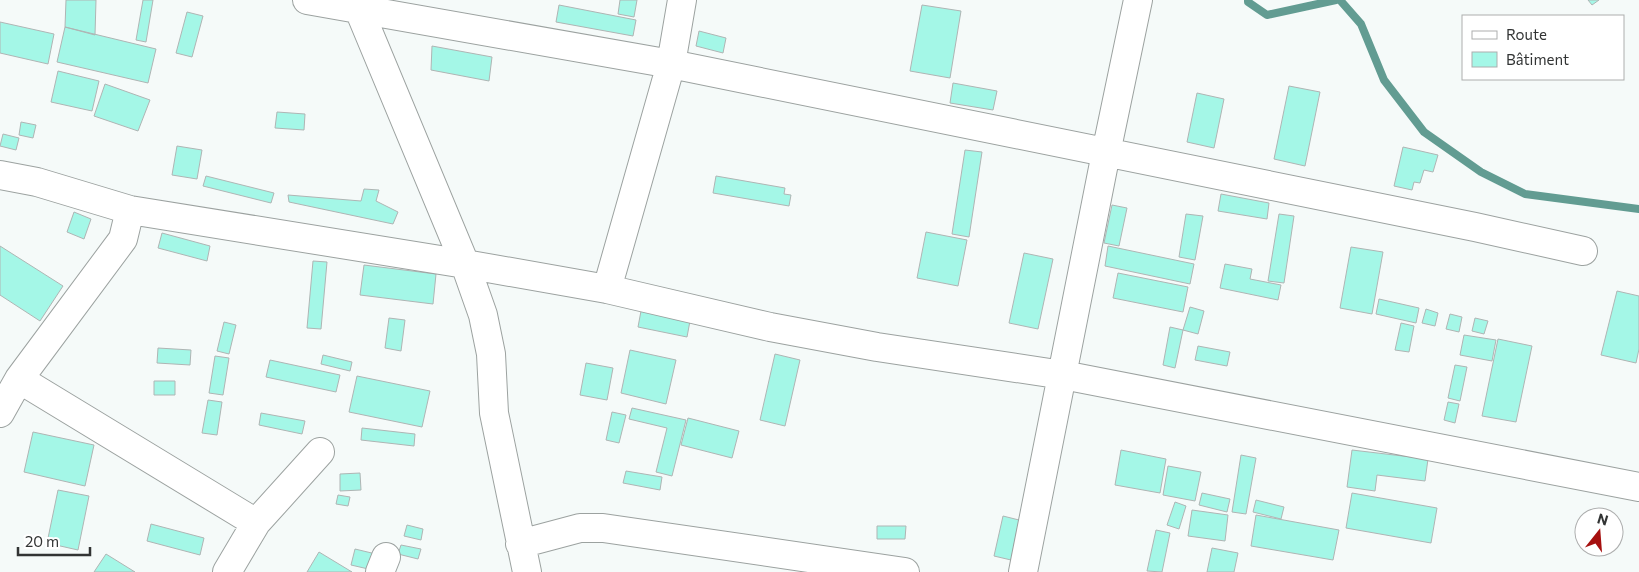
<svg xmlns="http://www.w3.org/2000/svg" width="1639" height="572" font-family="Commissioner,sans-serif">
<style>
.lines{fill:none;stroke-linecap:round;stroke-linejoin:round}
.stream{stroke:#629c92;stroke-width:8}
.building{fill:#a4f7e7;stroke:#afb5b4}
.minor-casing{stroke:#9ca2a0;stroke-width:30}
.minor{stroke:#fff;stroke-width:28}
</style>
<rect width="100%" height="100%" fill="#f5faf9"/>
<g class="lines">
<path class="stream" d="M1248 0V2L1267 15 1336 0
M1340 0 1361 24 1384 80 1424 132 1481 172 1525 194 1639 209"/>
</g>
<path class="building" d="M66 0H96L95 35 65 27Z
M143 0H153L146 42 136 40Z
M620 0H637L634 17 618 14Z
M1588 0H1599L1592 5Z
M559 5 636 20 633 36 556 22Z
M922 5 961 11 950 78 910 71Z
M187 12 203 16 192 57 176 53Z
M0 22 54 34 48 64 0 53Z
M65 27 156 49 148 83 57 62Z
M699 31 726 38 723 53 696 46Z
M432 46 492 57 489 81 431 70Z
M58 71 99 81 92 111 51 102Z
M953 83 997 91 993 110 950 103Z
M105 84 150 100 138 131 94 116Z
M1289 86 1320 92 1305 166 1274 159Z
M1197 93 1224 99 1214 148 1187 142Z
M277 112 305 114 304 130 275 128Z
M21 122 36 125 33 138 19 135Z
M3 134 19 138 16 150 0 146Z
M177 146 202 150 197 179 172 175Z
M1403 147 1438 155 1433 172 1424 170 1420 183 1414 182 1412 190 1394 186Z
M965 150 982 152 969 237 952 234Z
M206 176 274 193 271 203 203 186Z
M716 176 785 188 784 194 791 195 789 206 713 193Z
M364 189 379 190 376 201 398 212 393 224 289 202 288 195 361 201Z
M1221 194 1269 203 1267 219 1218 211Z
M1112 205 1127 208 1119 246 1104 243Z
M74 212 91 219 84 239 67 232Z
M1186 214 1203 216 1195 260 1179 257Z
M1279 214 1294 216 1284 283 1268 281Z
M926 232 967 240 958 286 917 278Z
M162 233 210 246 207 261 158 248Z
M0 246 63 286 40 321 0 295Z
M1108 246 1194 264 1190 284 1105 266Z
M1351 247 1383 252 1372 314 1340 308Z
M1024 253 1053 259 1038 329 1009 323Z
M313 261 327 262 321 329 307 328Z
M1225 264 1252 269 1250 279 1281 285 1278 300 1220 288Z
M364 265 436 274 433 304 360 295Z
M1118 273 1188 287 1183 312 1113 298Z
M1617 291 1639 296V349L1636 363 1601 355Z
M1379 299 1419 308 1416 323 1376 314Z
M1190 307 1204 311 1198 334 1183 330Z
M1426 309 1438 313 1435 326 1422 323Z
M641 311 690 321 687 337 638 327Z
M1450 314 1462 317 1459 332 1446 329Z
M389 318 405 320 401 351 385 348Z
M1475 318 1488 321 1484 334 1472 331Z
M224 322 236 325 229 354 217 351Z
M1401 323 1414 326 1409 352 1395 350Z
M1170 327 1183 330 1175 368 1163 365Z
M1464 335 1496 340 1492 361 1460 355Z
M1498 339 1532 346 1516 422 1482 416Z
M1198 346 1230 352 1227 366 1195 360Z
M158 348 191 350 190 365 157 363Z
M630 350 676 360 666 404 621 393Z
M775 354 800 360 785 426 760 420Z
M323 355 352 362 350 371 321 364Z
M215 356 229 358 223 395 209 393Z
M270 360 340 375 336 392 266 377Z
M586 363 613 368 607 400 580 395Z
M1455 365 1467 367 1460 401 1448 398Z
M357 376 430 391 422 427 349 412Z
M154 381H175V395H154Z
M208 400 222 402 217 435 202 433Z
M1448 402 1459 404 1455 423 1444 420Z
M632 408 686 420 672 476 656 472 667 428 629 419Z
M612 412 626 415 619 443 606 440Z
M261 413 305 421 302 434 259 425Z
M688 418 739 431 732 458 681 445Z
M362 428 415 434 414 446 361 440Z
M33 432 94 445 85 486 24 472Z
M1121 450 1166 459 1160 493 1115 485Z
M1352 450 1428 459 1425 481 1377 475 1375 491 1347 487Z
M1241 455 1256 458 1246 514 1232 512Z
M1168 466 1201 472 1195 501 1163 495Z
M626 471 662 477 660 490 623 483Z
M360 473 361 490 340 491V474Z
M58 490 89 496 78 550 47 543Z
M1202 493 1230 499 1227 512 1199 505Z
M1352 493 1437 508 1431 543 1346 528Z
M338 495 350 497 348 506 336 504Z
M1256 500 1284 507 1281 519 1253 512Z
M1175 502 1186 506 1179 529 1167 525Z
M1192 510 1228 515 1225 541 1188 536Z
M1256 515 1339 530 1333 560 1251 546Z
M1003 516 1019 520 1011 560 994 556Z
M151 524 204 538 200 555 147 541Z
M407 525 423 529 421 540 404 536Z
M877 526H906L905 539H877Z
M1156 530 1170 533 1162 572 1147 571Z
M401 545 421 549 418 559 398 554Z
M1212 548 1238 553 1234 572H1207Z
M355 549 380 555 377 571 351 565Z
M319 552 352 572H307Z
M106 554 135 572H94Z"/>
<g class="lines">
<g class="minor-casing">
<path id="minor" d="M307 0 671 64 1475 227 1583 251
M355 0 465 264 483 315 491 354 494 413 527 572
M0 175 37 182 130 210 465 264 607 289 770 327 877 347 1063 375 1639 487
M607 289 671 64 682 0
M19 379 256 523 320 452
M0 413 19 379 123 239 130 210
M520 544 580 528H603L905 572
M227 572 256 523
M380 572 386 557
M1023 572 1106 153 1138 0"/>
</g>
<use href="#minor" class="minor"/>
</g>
<rect x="1462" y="15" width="162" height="65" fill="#ffffff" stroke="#adaeae"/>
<rect x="1472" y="31" width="25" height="8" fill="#ffffff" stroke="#adaeae"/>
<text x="1506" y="40" font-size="15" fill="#323434">Route</text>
<rect x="1472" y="52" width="25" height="15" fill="#a4f7e7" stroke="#adaeae"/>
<text x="1506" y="65" font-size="15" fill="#323434">Bâtiment</text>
<g transform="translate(1599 532) rotate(17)"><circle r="24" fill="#ffffff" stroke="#adaeae"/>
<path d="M0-4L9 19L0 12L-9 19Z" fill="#a6100f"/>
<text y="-8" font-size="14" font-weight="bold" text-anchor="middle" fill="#323434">N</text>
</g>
<path d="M18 547v8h72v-8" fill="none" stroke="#323434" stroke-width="2.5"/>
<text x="25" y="547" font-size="15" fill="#323434" stroke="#ffffff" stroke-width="4" paint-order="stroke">20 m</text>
</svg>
